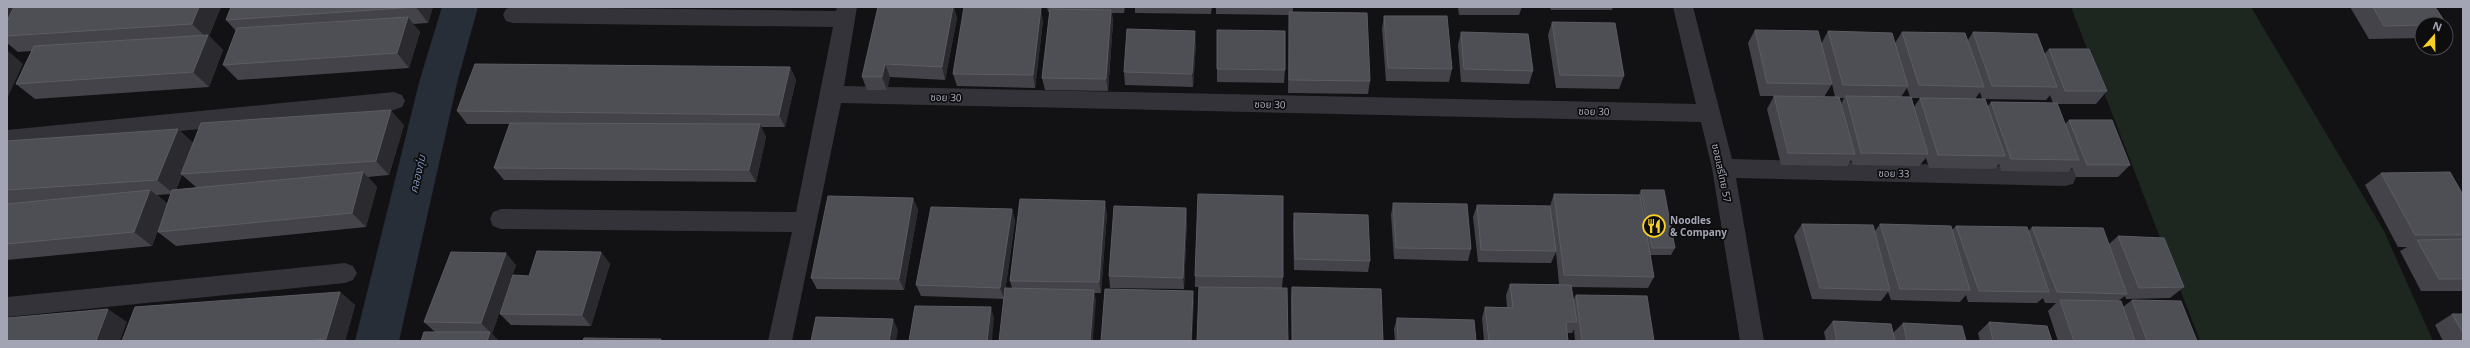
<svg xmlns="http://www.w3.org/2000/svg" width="2470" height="348" font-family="'Noto Sans','Noto Sans Thai',sans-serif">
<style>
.green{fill:#1e2620}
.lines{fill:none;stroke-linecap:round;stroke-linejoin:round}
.canal{fill:#282e38;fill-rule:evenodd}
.minor{fill:#333339;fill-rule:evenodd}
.wall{fill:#434349;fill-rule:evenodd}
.shaded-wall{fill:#2b2b2f}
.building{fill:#4e4e55;stroke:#5b5c64}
.labels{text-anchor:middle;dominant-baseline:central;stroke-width:3.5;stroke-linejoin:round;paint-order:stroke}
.street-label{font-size:10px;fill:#a3a5b5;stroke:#0d0d0e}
.poi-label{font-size:10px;font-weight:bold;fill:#a3a5b5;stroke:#0d0d0e;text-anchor:start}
.water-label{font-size:11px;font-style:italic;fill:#788eb2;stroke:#0d0d0e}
</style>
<rect width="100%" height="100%" fill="#121214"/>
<path class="green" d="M2071 7H2251L2384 231 2433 341H2200Z"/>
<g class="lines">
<path class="canal" d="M442 7H478L458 79 399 341H355L420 79Z"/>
<path class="minor" d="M513 7 836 11 837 7H857L844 86 1696 104 1673 7H1693L1732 159 2065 168 2073 170 2076 177 2073 184 2065 186 1736 178 1764 341H1740L1712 168 1701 122 841 103 792 341H768L792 232 501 229 493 226 490 219 493 212 501 209 796 212 833 27 513 23 506 21 503 15 506 9Z
M394 92 402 95 405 101 402 107 394 110 7 148V130Z
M345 263 353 266 357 273 353 280 345 283 7 317V297Z"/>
</g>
<path class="wall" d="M7 7H12L13 8 221 7 209 36 223 50 209 87 35 99 16 84 32 51 18 52 7 43Z
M231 7H433L428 23 413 24 420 32 409 68 238 80 223 65 236 31 226 20Z
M878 7H959H954L957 18 945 80 890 77 887 90H867L862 77Z
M1047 7H1125L1124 13H1112L1113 23 1108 91 1045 90 1042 78 1050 12H1048Z
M1135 7H1212L1211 14 1135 13Z
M1216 7H1293V12L1370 81 1368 94 1288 93 1289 15 1216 14Z
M1458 7H1522L1519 15H1459Z
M1550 7H1613L1612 10H1551Z
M2350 7H2435L2447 25 2446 26V24H2422V38L2369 39Z
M1384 16 1452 69 1449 82 1386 81 1382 29Z
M1043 21 1035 88 957 86 953 74Z
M1552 22 1624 76 1619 89 1556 88 1548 35Z
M1755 30 1821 44 1828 31 1895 43 1902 32 1968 40 1973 32 2044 54 2049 49 2107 91 2096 104H2057L2065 124 2069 120 2130 165 2118 177H2076L2072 168 2068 172 2001 171 1999 164 1995 169 1929 168 1926 158 1919 166 1853 165 1851 160 1847 166 1781 165 1767 109 1774 96H1760L1748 43ZM1832 84 1835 97H1824ZM1907 88 1910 97H1901ZM1980 92 1982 99 2046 100 2050 95 2053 103 1991 102 1988 106 1975 99ZM1839 98H1844L1841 104ZM1911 98H1920L1914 107Z
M1461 32 1533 71 1529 84 1461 82 1458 45Z
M1196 44 1193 87 1125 85 1124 72Z
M790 67 796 80 785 127H761L766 137 756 182 504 180 494 168 510 124H467L457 111Z
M1217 69 1285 70 1284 83 1217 82Z
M404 125 389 175 368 177 377 187 366 227 176 246 158 232 171 194 157 195 168 204 152 246 7 260V141L178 129 193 143ZM182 175 197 188 176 190Z
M2381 173 2463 195V291H2421L2400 251 2407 247H2398L2365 185Z
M1641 190 1675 248 1671 255H1650L1654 277 1648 288 1571 287 1573 300 1576 295 1654 341H1575L1574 329 1572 333H1567L1568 341H1484L1482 318 1485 307H1507L1506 295 1510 284H1559L1556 252 1551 263 1478 262 1473 217 1477 205 1550 206 1554 194 1639 195Z
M913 198 918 210 904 290 817 289 811 278Z
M1393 203 1471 249 1468 261 1394 259 1391 215Z
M1186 208 1187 220 1184 289 1110 288 1109 276Z
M1012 209 1015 221 1004 299 921 296 916 285Z
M1107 213 1101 293H1094L1096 301 1012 288 1010 281Z
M1294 213 1370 261 1368 272 1294 270 1293 225Z
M1802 224 1875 231 1880 224 1952 230 1956 226 2028 232 2032 227 2109 244 2118 236 2184 287 2170 298 2126 299 2125 296 2118 301 2123 307 2132 300 2197 341H2058L2048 311 2056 303H2045L2043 298 2037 303 1968 302 1966 295 1960 302 1891 300 1888 292 1881 301 1812 299 1794 236Z
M601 252 610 264 591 326 511 325 500 314Z
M516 265 492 334 499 341H421L435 332 424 322Z
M1195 276 1283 277 1282 288 1195 287Z
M1292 287 1383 341H1292L1291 298Z
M340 292 355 305 345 341H122Z
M2452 314H2463V341H2443L2435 325Z
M1397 318 1476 341H1395L1394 329Z
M1833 321 1893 333 1903 323 1966 341H1826L1824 332Z
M1989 322 2052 341H1980L1978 333Z"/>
<path class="shaded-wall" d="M7 7H12L15 10 7 26Z
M199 7H221L209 36 223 50 209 87 193 72 207 38 192 24Z
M416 7H433L428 23Z
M953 7H954L957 18 945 80 942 67Z
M1041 8 1043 21 1035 88 1033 75Z
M1111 10 1113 23 1108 91 1106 79Z
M408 17 420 32 409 68 397 53Z
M1195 31 1196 44 1193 87 1192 74Z
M7 50 23 64 7 99Z
M885 64 890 77 887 90 882 77Z
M790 67 796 80 785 127 779 115Z
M391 110 404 125 389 175 376 161Z
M760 124 766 137 756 182 749 170Z
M178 129 194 144 181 174 182 175 174 194 157 180Z
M363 172 377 187 366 227 352 213Z
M150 190 168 204 152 246 134 232Z
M913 198 918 210 904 290 899 279Z
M1105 201 1107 213 1101 293 1099 282Z
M1186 208 1187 220 1184 289 1183 278Z
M1012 209 1015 221 1004 299 1000 288Z
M601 252 610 264 591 326 582 315Z
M506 253 516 265 492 334 481 323Z
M1094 290 1096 301 1093 341H1090Z
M1193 291 1194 302 1192 341H1191Z
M340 292 355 305 345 341H328L326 339Z
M991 307 994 318 992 341H987Z
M108 309 127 322 120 341H96Z
M893 319 898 330 896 341H889Z
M490 332 499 341H487Z"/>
<path class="building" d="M14 7H199L192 24 7 36V21Z
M231 7H416L226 20Z
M878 7H953L942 67 885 64 882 77H862Z
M964 7 1041 8 1033 75 953 74Z
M2373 7H2435L2447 25H2446V24H2422V25L2384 26Z
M1050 9 1111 10 1106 79 1042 78Z
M1289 12 1367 13 1370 81 1289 80Z
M1384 16H1447L1452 69 1388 68Z
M408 17 397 53 223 65 237 28Z
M1552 22 1615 23 1624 76 1560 75Z
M1127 29 1195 31 1192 74 1124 72Z
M1217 30 1285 31V70L1217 69Z
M1755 30 1818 31 1832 84 1767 83Z
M1828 31 1892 33 1908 86 1843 85Z
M1461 32 1528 34 1533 71 1464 69Z
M1902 32 1965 33 1984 87 1919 85Z
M1973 32 2037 34 2057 87 1992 86Z
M208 35 193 72 16 84 34 46Z
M2049 49H2089L2107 91H2065Z
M475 64 790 67 779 115 457 111Z
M1774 96 1839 97 1855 154 1788 153Z
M1846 96 1911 97 1928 154 1861 153Z
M1920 98 1985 99 2005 156 1938 155Z
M1991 102 2057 103 2079 160 2011 159Z
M391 110 376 161 181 174 201 123Z
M2069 120H2112L2130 165H2087Z
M510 123 760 124 749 170 494 168Z
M178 129 157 180 7 190V141Z
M363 172 352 213 158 232 172 190Z
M2450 172 2463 195V235H2415L2381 173Z
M150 190 134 232 7 244V204Z
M1641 190H1664L1675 248H1652Z
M1198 194 1283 196V277L1195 276Z
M1554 194 1640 195 1654 277 1564 275Z
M828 196 913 198 899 279 811 278Z
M1020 199 1105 201 1099 282 1010 281Z
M1393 203 1467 204 1471 249 1396 248Z
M1477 205 1550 206 1556 251 1481 250Z
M1114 206 1186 208 1183 278 1109 276Z
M931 207 1012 209 1000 288 916 285Z
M1294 213 1368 215 1370 261 1295 259Z
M1802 224 1873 225 1890 290 1820 288Z
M1880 224 1951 226 1970 290 1900 289Z
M1956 226 2027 227 2049 292 1979 291Z
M2032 227 2103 228 2127 294 2057 292Z
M2118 236 2164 238 2184 287 2139 288Z
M2463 239V279H2439L2417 240Z
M537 251 601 252 582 315 500 314 513 275 529 276Z
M451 252 506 253 481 323 424 322Z
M1510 284 1571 285 1577 322H1566L1568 341H1489L1485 307 1513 308Z
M1199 287 1287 288 1288 341H1197Z
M1292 287 1381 289 1383 341H1292Z
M1005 288 1094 290 1090 341H999Z
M1105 289 1193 291 1191 341H1101Z
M340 292 326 339 301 341H122L135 307Z
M1576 295 1647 296 1654 341H1582Z
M2060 300 2121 301 2135 341H2074Z
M2132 300 2181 301 2197 341H2147Z
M915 306 991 307 987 341H909Z
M108 309 96 341H7V318Z
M2452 314H2463V333Z
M816 317 893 319 889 341H811Z
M1397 318 1474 320 1476 341H1398Z
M1833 321 1891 324 1895 341H1837Z
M1989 322 2047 326 2052 341H1993Z
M1903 323 1962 326 1966 341H1907Z
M424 332H490L487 341H421Z
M584 338 661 339 660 341H583Z"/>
<defs>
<g id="restaurant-ring" transform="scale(1.15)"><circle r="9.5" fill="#0d0d0e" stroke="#f9d124" stroke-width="1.5"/><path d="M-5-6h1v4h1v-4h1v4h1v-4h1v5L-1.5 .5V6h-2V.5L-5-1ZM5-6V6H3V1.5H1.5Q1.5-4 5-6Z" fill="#f9d124"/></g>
</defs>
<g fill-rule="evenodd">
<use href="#restaurant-ring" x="1654" y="226"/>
</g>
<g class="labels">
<g class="street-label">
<text transform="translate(946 97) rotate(1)">ซอย 30</text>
<text transform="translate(1270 104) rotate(1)">ซอย 30</text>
<text transform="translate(1594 111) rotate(1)">ซอย 30</text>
<text transform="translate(1722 173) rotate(78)">ซอยเสรีไทย 57</text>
<text transform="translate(1894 173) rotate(1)">ซอย 33</text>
</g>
<g class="poi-label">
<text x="1670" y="220">Noodles<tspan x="1670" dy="12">&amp; Company</tspan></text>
</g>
<g class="water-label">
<text transform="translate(417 174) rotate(-77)">คลองกุ่ม</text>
</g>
</g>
<rect width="2470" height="348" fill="none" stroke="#a3a5b5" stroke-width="16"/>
<g transform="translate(2434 36) rotate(20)"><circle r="19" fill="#0d0d0e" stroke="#494a51"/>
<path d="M0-3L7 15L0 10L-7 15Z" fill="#f9d124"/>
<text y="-6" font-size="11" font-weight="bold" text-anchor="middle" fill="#a3a5b5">N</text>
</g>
</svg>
